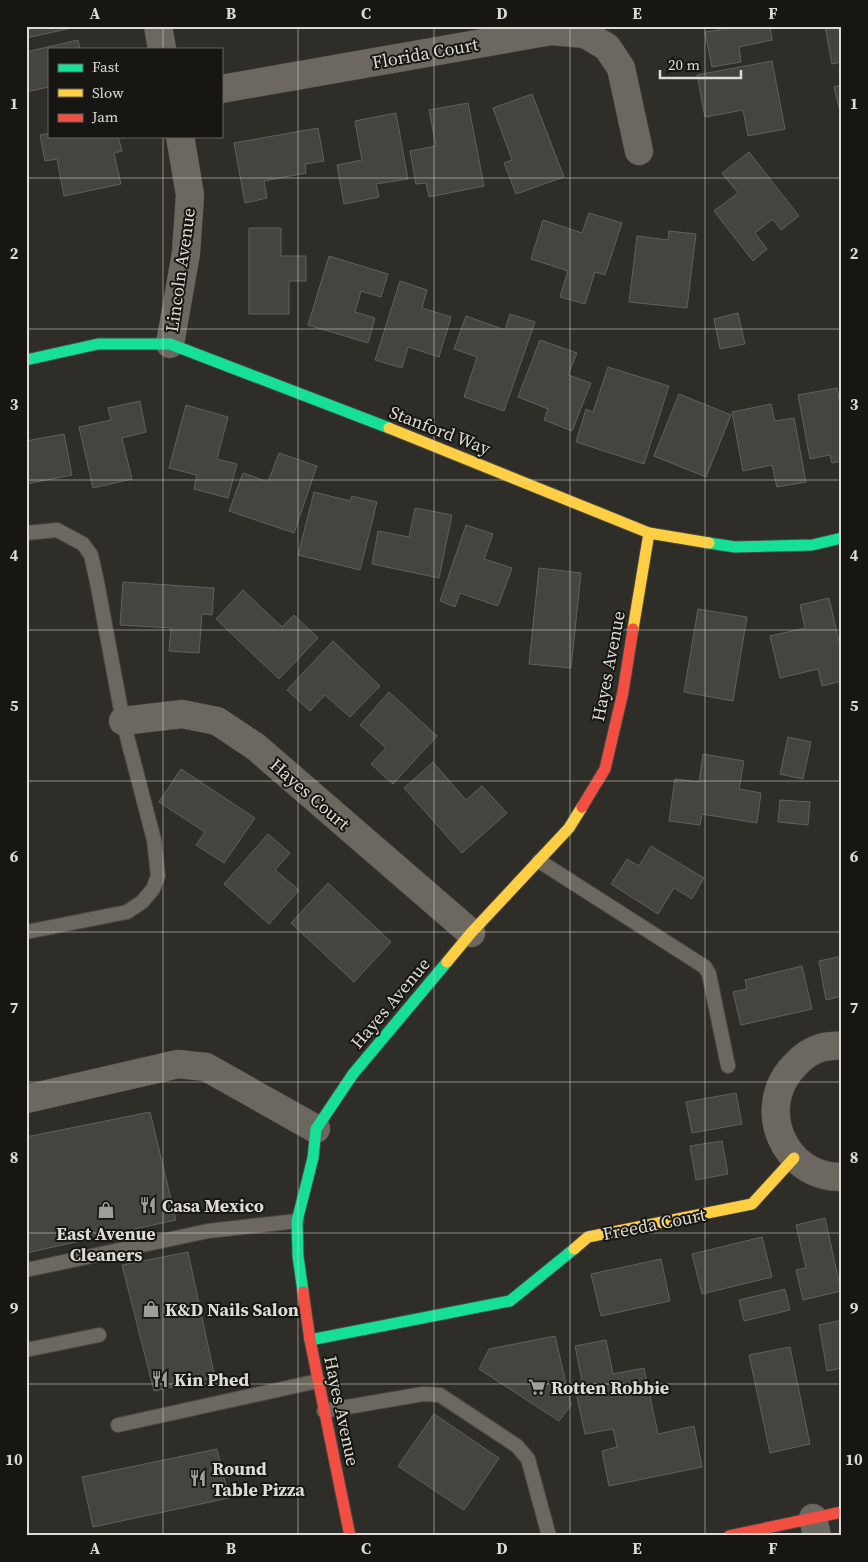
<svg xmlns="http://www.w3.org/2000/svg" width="868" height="1562" font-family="'Source Serif 4',serif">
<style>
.building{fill:#454440;stroke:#62605c}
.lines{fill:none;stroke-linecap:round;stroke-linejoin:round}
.lane-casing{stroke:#494845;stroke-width:16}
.street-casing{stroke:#494845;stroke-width:29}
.fast-casing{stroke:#494845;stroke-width:13}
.slow-casing{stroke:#494845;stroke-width:13}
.jam-casing{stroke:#494845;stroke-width:13}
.lane{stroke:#6c6860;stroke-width:14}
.street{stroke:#6c6860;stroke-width:28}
.fast{stroke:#16e098;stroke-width:11}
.slow{stroke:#ffcf43;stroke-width:11}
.jam{stroke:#f24e42;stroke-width:11}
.grid{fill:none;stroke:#dddbd5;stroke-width:1;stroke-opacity:0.55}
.labels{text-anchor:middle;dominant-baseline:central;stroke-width:4;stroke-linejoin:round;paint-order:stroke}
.street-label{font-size:18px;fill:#dddbd5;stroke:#181612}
.poi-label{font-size:18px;font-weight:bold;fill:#dddbd5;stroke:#181612;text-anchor:start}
.neatline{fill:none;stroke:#dddbd5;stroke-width:2}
.grid-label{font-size:16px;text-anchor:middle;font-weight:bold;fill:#dddbd5}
</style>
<rect width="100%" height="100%" fill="#2e2d28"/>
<path class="building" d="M26 26H76V27L26 38Z
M720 26H770L772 40 739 47 741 62 712 67 705 32 720 30Z
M825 26H842V62L832 64Z
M78 40 80 49H49V87L26 92V52Z
M772 61 785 129 748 136 743 110 705 117 697 75Z
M842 85V119L834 87Z
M532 94 564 177 516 194 504 163 512 160 493 108Z
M468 103 484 186 429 197 426 183 416 184 410 151 436 146 429 110Z
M396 113 408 179 376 184 379 197 344 204 337 165 362 160 355 121Z
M318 128 324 161 305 164 306 173 264 181 267 198 245 203 234 143Z
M49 133V136H118L122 151 114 153 121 184 64 196 57 159 45 161 40 135Z
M749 152 799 216 781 230 773 219 755 233 767 249 753 261 714 211 738 193 722 173Z
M589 213 622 223 605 275 595 272 585 304 560 297 568 271 531 259 543 220 582 233Z
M249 228H281V256H306V281H289V314H249Z
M669 231 696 234 687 308 629 302 637 236 668 240Z
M329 256 388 274 381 297 361 291 355 312 375 318 368 343 308 325Z
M400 281 427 290 422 308 451 317 439 357 408 347 402 368 375 360Z
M738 313 745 344 720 349 714 319Z
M510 314 535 322 504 411 464 397 477 357 454 349 466 316 505 330Z
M540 340 577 353 568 375 591 383 572 431 544 420 548 409 518 397Z
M608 367 669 386 644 464 576 442 586 409 593 412Z
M837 388 842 413V461L832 463 830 455 810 459 798 395Z
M679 394 731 415 706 477 654 456Z
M140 401 146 432 122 438 132 479 93 488 79 427 111 420 108 408Z
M771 404 775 421 794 418 806 482 777 487 772 465 743 471 732 412Z
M186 405 228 417 217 459 237 464 228 498 194 489 197 475 169 468Z
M64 434 72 475 26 484V441Z
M279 453 317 466 294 533 229 511 243 473 268 482Z
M314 492 350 501 352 496 377 502 360 570 298 555Z
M415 508 452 515 439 578 372 564 378 531 409 537Z
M466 525 493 534 484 559 512 568 498 606 460 593 455 607 440 601Z
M539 568 581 573 571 668 529 664Z
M123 582 214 588 212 615 202 614 199 653 169 651 171 628 120 625Z
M243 590 282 627 294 615 318 638 279 679 216 619Z
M829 598 842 655V681L822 686 818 669 780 678 770 636 805 628 800 605Z
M698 609 747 617 733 701 684 692Z
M333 641 380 686 350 717 325 695 310 711 287 690Z
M389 692 437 736 393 784 371 764 386 748 360 725Z
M788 737 811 742 803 779 780 774Z
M703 754 744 761 739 789 761 793 757 823 702 814 700 825 669 821 675 779 699 782Z
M433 762 466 800 482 786 507 813 462 853 404 788Z
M181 769 255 818 224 863 196 845 205 832 159 802Z
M780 800 810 802 808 825 778 822Z
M268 834 290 853 275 870 299 890 269 924 224 884Z
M651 846 704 878 692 899 674 888 658 914 611 884 627 859 639 866Z
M328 883 391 942 354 982 291 923Z
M842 956V996L826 1000 819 961Z
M802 966 812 1009 741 1025 733 992 747 989 745 980Z
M736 1093 742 1124 692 1133 686 1102Z
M150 1112 176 1220 26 1253V1137Z
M722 1141 728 1174 696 1180 690 1146Z
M825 1218 841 1291 803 1300 796 1270 806 1268 796 1225Z
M762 1237 772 1277 702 1294 692 1254Z
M188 1252 215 1378 154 1391 122 1265Z
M661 1259 670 1301 601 1316 591 1274Z
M785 1289 790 1310 744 1321 739 1300Z
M842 1320V1368L827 1371 819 1325Z
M555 1336 571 1405 559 1421 479 1369 489 1349Z
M606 1340 613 1374 644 1368 658 1434 694 1426 702 1467 609 1486 602 1451 617 1447 613 1429 585 1434 574 1383 582 1381 575 1346Z
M790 1347 810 1444 770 1453 749 1355Z
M434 1414 499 1458 464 1510 398 1466Z
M217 1449 229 1498 93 1527 82 1477Z"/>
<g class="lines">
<g class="lane-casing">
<path id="lane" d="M26 533 57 530 83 544 91 555 97 582 123 721 154 840 158 876 153 889 142 902 127 912 26 932
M539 861 705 967 709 974 728 1066
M26 1270 208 1231 297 1221
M26 1350 99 1335
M324 1411 423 1394 440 1395 517 1446 528 1459 549 1536
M118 1425 318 1381"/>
</g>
<g class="street-casing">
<path id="street" d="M158 26 162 49
M221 89 551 31 585 34 607 47 621 68 639 151
M170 344 186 253 190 195 180 136
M123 721 182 714 217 721 256 747 471 933
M842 1045C836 1046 829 1046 823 1047 812 1050 801 1058 794 1066 754 1108 784 1178 842 1177
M26 1099 178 1064 206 1067 316 1129
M813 1518 817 1536"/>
</g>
<g class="fast-casing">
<path id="fast" d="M26 360 98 344H170L389 428
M709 543 735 547 812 545 842 538
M303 1292 298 1256 297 1221 313 1158 316 1129 353 1074 447 962
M310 1340 510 1301 574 1249"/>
</g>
<g class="slow-casing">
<path id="slow" d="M389 428 649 533 709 543
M633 629 649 533
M447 962 471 933 569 828 582 807
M574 1249 588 1237 752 1204 794 1158"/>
</g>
<g class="jam-casing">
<path id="jam" d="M582 807 605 769 623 692 633 629
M303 1292 310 1340 350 1536
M729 1536 842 1512"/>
</g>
<use href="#lane" class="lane"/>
<use href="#street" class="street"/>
<use href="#fast" class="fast"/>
<use href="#slow" class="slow"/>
<use href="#jam" class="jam"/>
</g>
<path class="grid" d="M163 26V49M298 26V1536M434 26V1536M570 26V1536M705 26V1536M163 136V1536M26 178H842M26 329H842M26 480H842M26 630H842M26 781H842M26 932H842M26 1082H842M26 1233H842M26 1384H842"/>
<defs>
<g id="restaurant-bare" transform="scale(1.35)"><path d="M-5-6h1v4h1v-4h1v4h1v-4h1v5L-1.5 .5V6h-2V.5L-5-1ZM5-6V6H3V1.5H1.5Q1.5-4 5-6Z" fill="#a09e98" stroke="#181612" stroke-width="2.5" paint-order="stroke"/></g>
<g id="shop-bare" transform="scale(1.35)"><path d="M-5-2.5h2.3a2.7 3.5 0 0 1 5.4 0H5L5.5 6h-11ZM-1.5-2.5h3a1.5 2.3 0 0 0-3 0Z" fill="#a09e98" stroke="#181612" stroke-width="2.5" paint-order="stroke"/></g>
<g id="supermarket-bare" transform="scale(1.35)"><path d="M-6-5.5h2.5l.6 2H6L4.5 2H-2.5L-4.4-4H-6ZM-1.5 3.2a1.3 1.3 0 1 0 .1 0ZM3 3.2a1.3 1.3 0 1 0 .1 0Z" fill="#a09e98" stroke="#181612" stroke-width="2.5" paint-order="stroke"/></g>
</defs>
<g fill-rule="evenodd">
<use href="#restaurant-bare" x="148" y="1205"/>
<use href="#shop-bare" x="106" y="1210"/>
<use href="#shop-bare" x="151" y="1309"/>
<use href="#restaurant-bare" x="160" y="1379"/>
<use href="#supermarket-bare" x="537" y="1387"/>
<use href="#restaurant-bare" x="198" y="1478"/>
</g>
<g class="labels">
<g class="street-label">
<text transform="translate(425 53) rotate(-10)">Florida Court</text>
<text transform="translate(180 270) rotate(-82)">Lincoln Avenue</text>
<text transform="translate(440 430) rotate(21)">Stanford Way</text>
<text transform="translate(608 666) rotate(-79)">Hayes Avenue</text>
<text transform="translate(310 794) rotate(41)">Hayes Court</text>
<text transform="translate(390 1003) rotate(-50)">Hayes Avenue</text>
<text transform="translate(654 1224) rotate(-11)">Freeda Court</text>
<text transform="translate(342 1411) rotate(78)">Hayes Avenue</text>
</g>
<g class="poi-label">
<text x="162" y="1205">Casa Mexico</text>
<text x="106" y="1233" text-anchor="middle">East Avenue<tspan x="106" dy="21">Cleaners</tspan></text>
<text x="165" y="1309">K&amp;D Nails Salon</text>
<text x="174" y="1379">Kin Phed</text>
<text x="551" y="1387">Rotten Robbie</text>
<text x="212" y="1468">Round<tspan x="212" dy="21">Table Pizza</tspan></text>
</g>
</g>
<rect width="868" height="1562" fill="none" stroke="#181612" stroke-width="55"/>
<rect x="48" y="48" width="175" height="90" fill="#181612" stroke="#676560"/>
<rect x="58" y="64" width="25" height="8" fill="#16e098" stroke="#676560"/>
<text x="92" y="72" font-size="15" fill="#dddbd5">Fast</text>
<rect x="58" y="89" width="25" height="8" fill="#ffcf43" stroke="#676560"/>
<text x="92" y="98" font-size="15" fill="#dddbd5">Slow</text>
<rect x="58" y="114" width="25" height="8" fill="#f24e42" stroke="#676560"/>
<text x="92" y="122" font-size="15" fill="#dddbd5">Jam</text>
<path d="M660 70v8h81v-8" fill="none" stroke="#dddbd5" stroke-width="2.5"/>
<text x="668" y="70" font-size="15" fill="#dddbd5" stroke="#181612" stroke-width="4" paint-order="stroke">20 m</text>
<rect x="28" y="28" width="812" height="1506" class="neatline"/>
<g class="grid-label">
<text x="95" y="19">A</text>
<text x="231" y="19">B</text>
<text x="366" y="19">C</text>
<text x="502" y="19">D</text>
<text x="637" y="19">E</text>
<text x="773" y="19">F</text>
<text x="14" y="109">1</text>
<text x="854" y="109">1</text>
<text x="14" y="259">2</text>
<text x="854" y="259">2</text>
<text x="14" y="410">3</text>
<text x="854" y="410">3</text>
<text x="14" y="561">4</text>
<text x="854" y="561">4</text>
<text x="14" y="711">5</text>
<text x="854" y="711">5</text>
<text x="14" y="862">6</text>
<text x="854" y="862">6</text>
<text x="14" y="1013">7</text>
<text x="854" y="1013">7</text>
<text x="14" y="1163">8</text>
<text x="854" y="1163">8</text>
<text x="14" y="1314">9</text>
<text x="854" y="1314">9</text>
<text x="14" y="1465">10</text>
<text x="854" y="1465">10</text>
<text x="95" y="1554">A</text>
<text x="231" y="1554">B</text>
<text x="366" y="1554">C</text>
<text x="502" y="1554">D</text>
<text x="637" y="1554">E</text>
<text x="773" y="1554">F</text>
</g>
</svg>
